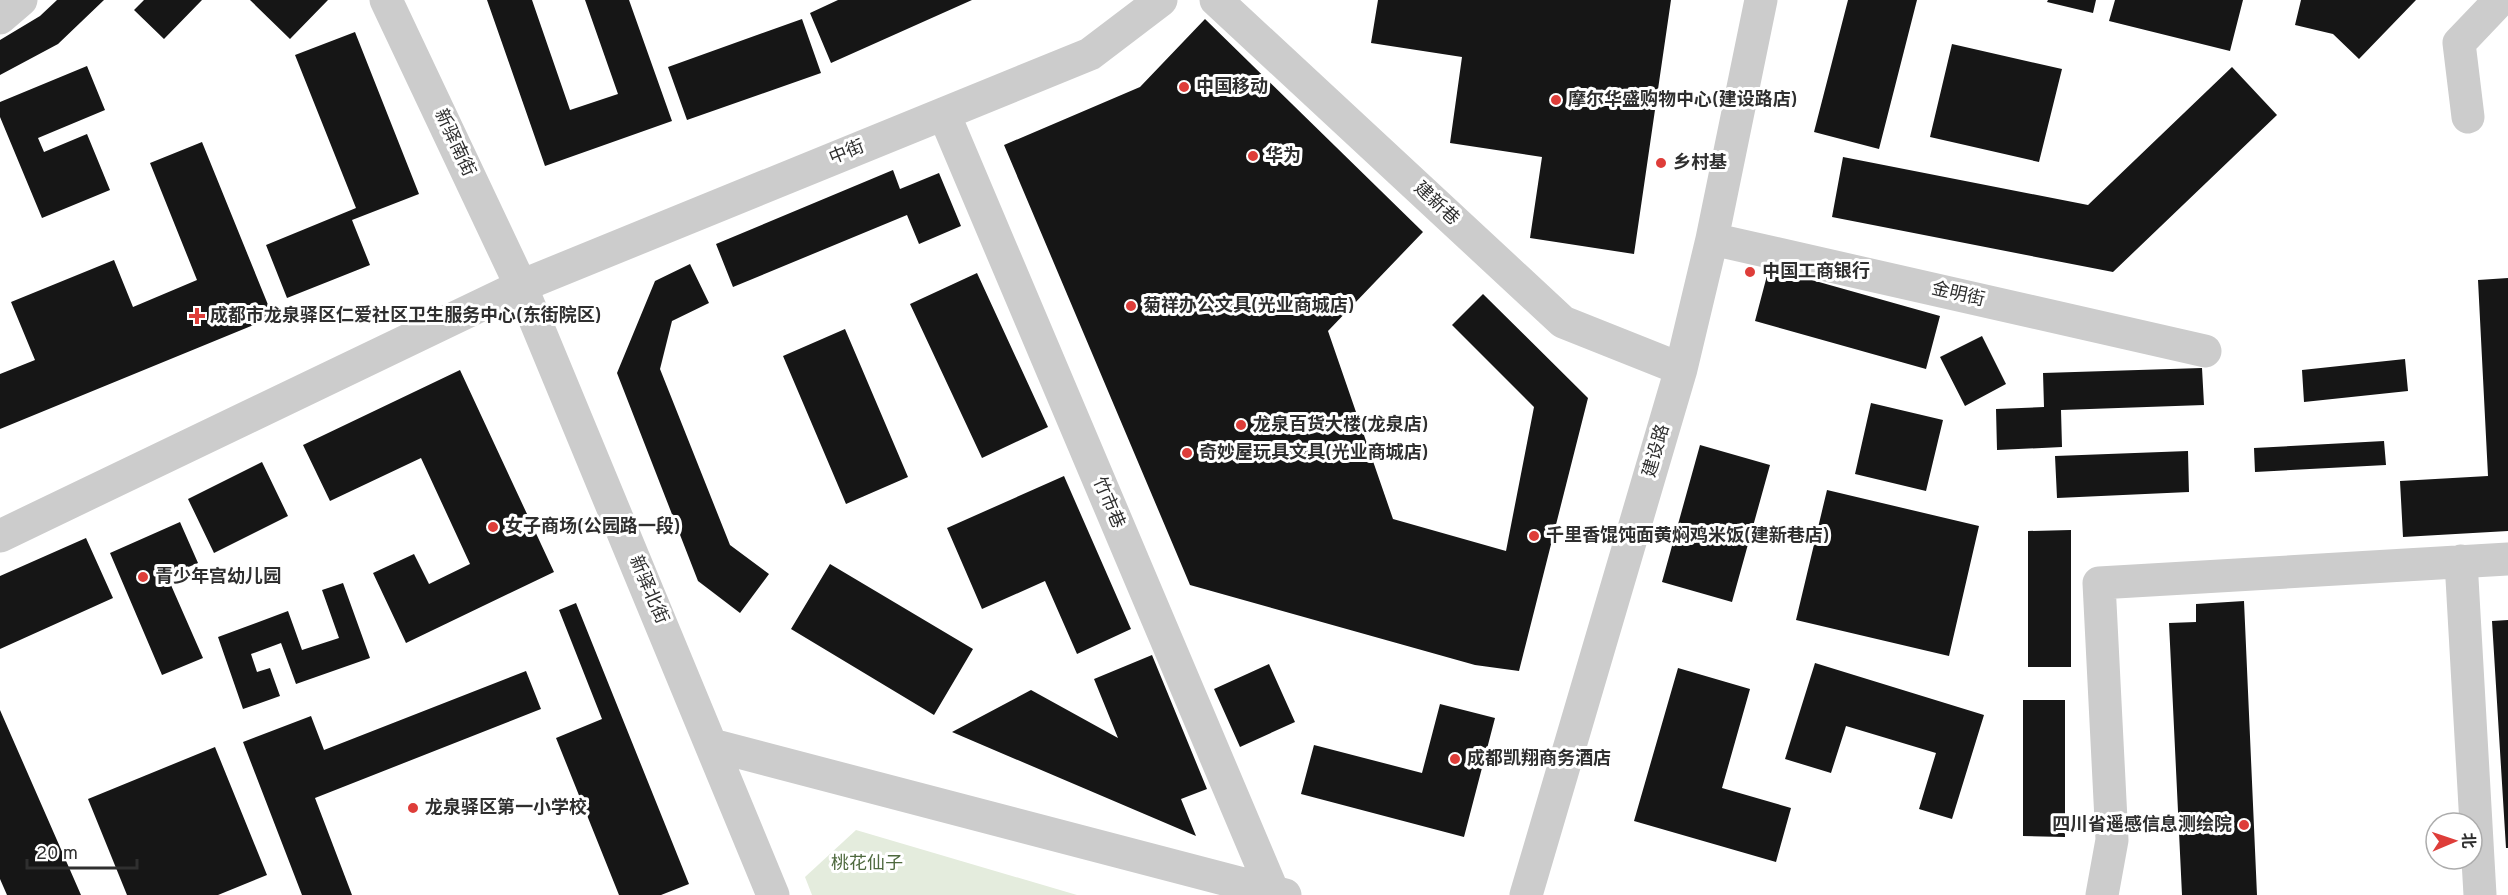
<svg xmlns="http://www.w3.org/2000/svg" width="2508" height="895" font-family="Overpass,'Noto Sans SC',sans-serif">
<style>
.green{fill:#e4ecdd}
.building{fill:#161616}
.lines{fill:none;stroke-linecap:round;stroke-linejoin:round}
.minor{stroke:#ccc;stroke-width:33}
.poi-dot{fill:#de3d39;stroke:#fff;stroke-width:2}
.labels{text-anchor:middle;dominant-baseline:central;stroke-width:6;stroke-linejoin:round;paint-order:stroke}
.poi-label{font-size:18px;font-weight:bold;fill:#2f2f2f;stroke:#fff;text-anchor:start}
.street-label{font-size:18px;fill:#2f2f2f;stroke:#fff}
.park-label{font-size:18px;fill:#4e693e;stroke:#fff}
</style>
<rect width="100%" height="100%" fill="#fff"/>
<path class="green" d="M856 830 1077 895H812L805 877Z"/>
<path class="building" d="M57 0H104L58 44 0 75V40L40 16Z
M144 0H202L164 39 134 10Z
M250 0H328L290 39Z
M487 0H532L570 110 618 94 585 0H629L672 121 545 166Z
M838 0H972L831 63 810 13Z
M1378 0H1671L1634 254 1530 238 1542 157 1450 143 1462 57 1371 43Z
M1848 0H1917L1879 149 1814 132Z
M2048 0H2096L2093 13 2047 2Z
M2115 0H2243L2230 51 2109 21Z
M2301 0H2416L2359 59 2333 34 2295 25Z
M802 19 821 73 687 120 668 67Z
M1205 19 1423 232 1328 331 1393 519 1506 551 1534 407 1452 325 1483 294 1588 398 1519 671 1475 665 1190 585 1004 145 1140 87Z
M355 32 419 194 352 220 370 265 287 298 266 245 356 208 295 55Z
M1952 44 2062 69 2039 162 1930 137Z
M87 66 105 110 38 138 44 152 87 134 110 190 42 218 0 117V102Z
M2232 67 2277 115 2113 272 1832 217 1843 157 2088 205Z
M202 142 273 317 0 429V374L35 360 11 302 114 260 133 307 197 280 150 163Z
M893 170 900 189 939 173 961 226 919 244 907 215 733 287 716 244Z
M690 264 709 303 672 321 660 369 730 545 769 574 740 613 698 581 617 373 655 281Z
M1769 268 1940 316 1926 369 1755 321Z
M977 273 1048 427 982 458 910 304Z
M2508 278V531L2403 537 2400 481 2488 476 2478 280Z
M845 329 908 477 846 504 783 356Z
M1982 336 2006 384 1965 406 1940 357Z
M2405 359 2408 391 2304 402 2302 370Z
M2202 368 2204 405 2061 410 2062 447 1997 450 1996 409 2044 407 2043 373Z
M460 370 554 572 406 643 373 573 414 554 429 584 470 564 421 458 330 501 303 445Z
M1871 403 1943 420 1926 491 1855 474Z
M2384 441 2386 465 2255 472 2254 448Z
M1700 445 1770 465 1732 602 1662 582Z
M2188 451 2189 492 2057 498 2055 456Z
M262 462 288 516 214 553 188 499Z
M1064 476 1131 629 1077 654 1045 581 982 609 947 528Z
M1827 490 1979 526 1949 656 1796 620Z
M180 522 198 563 167 576 203 658 162 675 110 553Z
M2071 530V667H2028V531Z
M86 538 113 598 0 649V576Z
M830 564 973 649 934 715 791 629Z
M343 583 370 658 296 684 281 643 251 654 257 672 270 668 280 696 243 709 218 637 288 611 302 650 339 638 322 590Z
M2244 601 2257 895H2182L2169 623 2196 622V604Z
M576 603 689 884 661 895H619L556 738 602 719 559 610Z
M2508 620V848H2506L2492 621Z
M1152 655 1207 789 1181 799 1196 836 952 732 1031 690 1118 738 1094 679Z
M1815 663 1984 715 1952 819 1919 809 1936 753 1846 726 1831 773 1785 759Z
M1269 664 1295 722 1240 747 1214 689Z
M1678 668 1750 689 1722 788 1791 808 1776 862 1634 821Z
M526 671 541 709 315 798 352 895H302L243 742 311 716 324 750Z
M2023 700H2065V837L2023 836Z
M1440 704 1495 718 1464 837 1301 794 1314 745 1422 773Z
M0 710 81 895H7L0 879Z
M215 747 267 875 218 895H127L88 799Z"/>
<g class="lines">
<path class="minor" d="M386 0 521 286 773 895
M1216 0 1563 322 1681 369
M0 18 21 0
M944 114 1273 892
M2468 117 2459 43 2500 0
M1712 239 2205 351
M0 536 521 286 1090 54 1161 0
M2461 561 2480 895
M712 745 1285 895
M1526 895 1681 369 1712 239 1761 0
M2102 895 2112 840 2099 583 2508 559"/>
</g>
<g class="poi-dot">
<circle cx="1184" cy="87" r="6"/>
<circle cx="1556" cy="100" r="6"/>
<circle cx="1253" cy="156" r="6"/>
<circle cx="1661" cy="163" r="6"/>
<circle cx="1750" cy="272" r="6"/>
<circle cx="1131" cy="306" r="6"/>
<path d="M194 307h6v6h6v6h-6v6h-6v-6h-6v-6h6z"/>
<circle cx="1241" cy="425" r="6"/>
<circle cx="1187" cy="453" r="6"/>
<circle cx="493" cy="527" r="6"/>
<circle cx="1534" cy="536" r="6"/>
<circle cx="143" cy="577" r="6"/>
<circle cx="1455" cy="759" r="6"/>
<circle cx="413" cy="808" r="6"/>
<circle cx="2244" cy="825" r="6"/>
</g>
<g class="labels">
<g class="poi-label">
<text x="1196" y="87">中国移动</text>
<text x="1568" y="100">摩尔华盛购物中心(建设路店)</text>
<text x="1265" y="156">华为</text>
<text x="1673" y="163">乡村基</text>
<text x="1762" y="272">中国工商银行</text>
<text x="1143" y="306">菊祥办公文具(光业商城店)</text>
<text x="210" y="316">成都市龙泉驿区仁爱社区卫生服务中心(东街院区)</text>
<text x="1253" y="425">龙泉百货大楼(龙泉店)</text>
<text x="1199" y="453">奇妙屋玩具文具(光业商城店)</text>
<text x="505" y="527">女子商场(公园路一段)</text>
<text x="1546" y="536">千里香馄饨面·黄焖鸡米饭(建新巷店)</text>
<text x="155" y="577">青少年宫幼儿园</text>
<text x="1467" y="759">成都凯翔商务酒店</text>
<text x="425" y="808">龙泉驿区第一小学校</text>
<text x="2232" y="825" text-anchor="end">四川省遥感信息测绘院</text>
</g>
<g class="street-label">
<text transform="translate(454 143) rotate(65)">新驿南街</text>
<text transform="translate(847 153) rotate(-22)">中街</text>
<text transform="translate(1436 204) rotate(43)">建新巷</text>
<text transform="translate(1958 295) rotate(13)">金明街</text>
<text transform="translate(1657 451) rotate(-74)">建设路</text>
<text transform="translate(1108 503) rotate(67)">竹市巷</text>
<text transform="translate(648 590) rotate(67)">新驿北街</text>
</g>
<g class="park-label">
<text x="867" y="864">桃花仙子</text>
</g>
</g>
<g transform="translate(2454 841) rotate(88)"><circle r="28" fill="#ffffff" stroke="#acacac" stroke-width="1.5"/>
<path d="M0-4.5L10 22L0 15L-10 22Z" fill="#de3d39"/>
<text y="-9" font-size="16" font-weight="bold" text-anchor="middle" fill="#2f2f2f">北</text>
</g>
<path d="M27 859v9h110v-9" fill="none" stroke="#2f2f2f" stroke-width="3"/>
<text x="36" y="859" font-size="18" fill="#2f2f2f" stroke="#ffffff" stroke-width="4.5" paint-order="stroke">20 m</text>
</svg>
